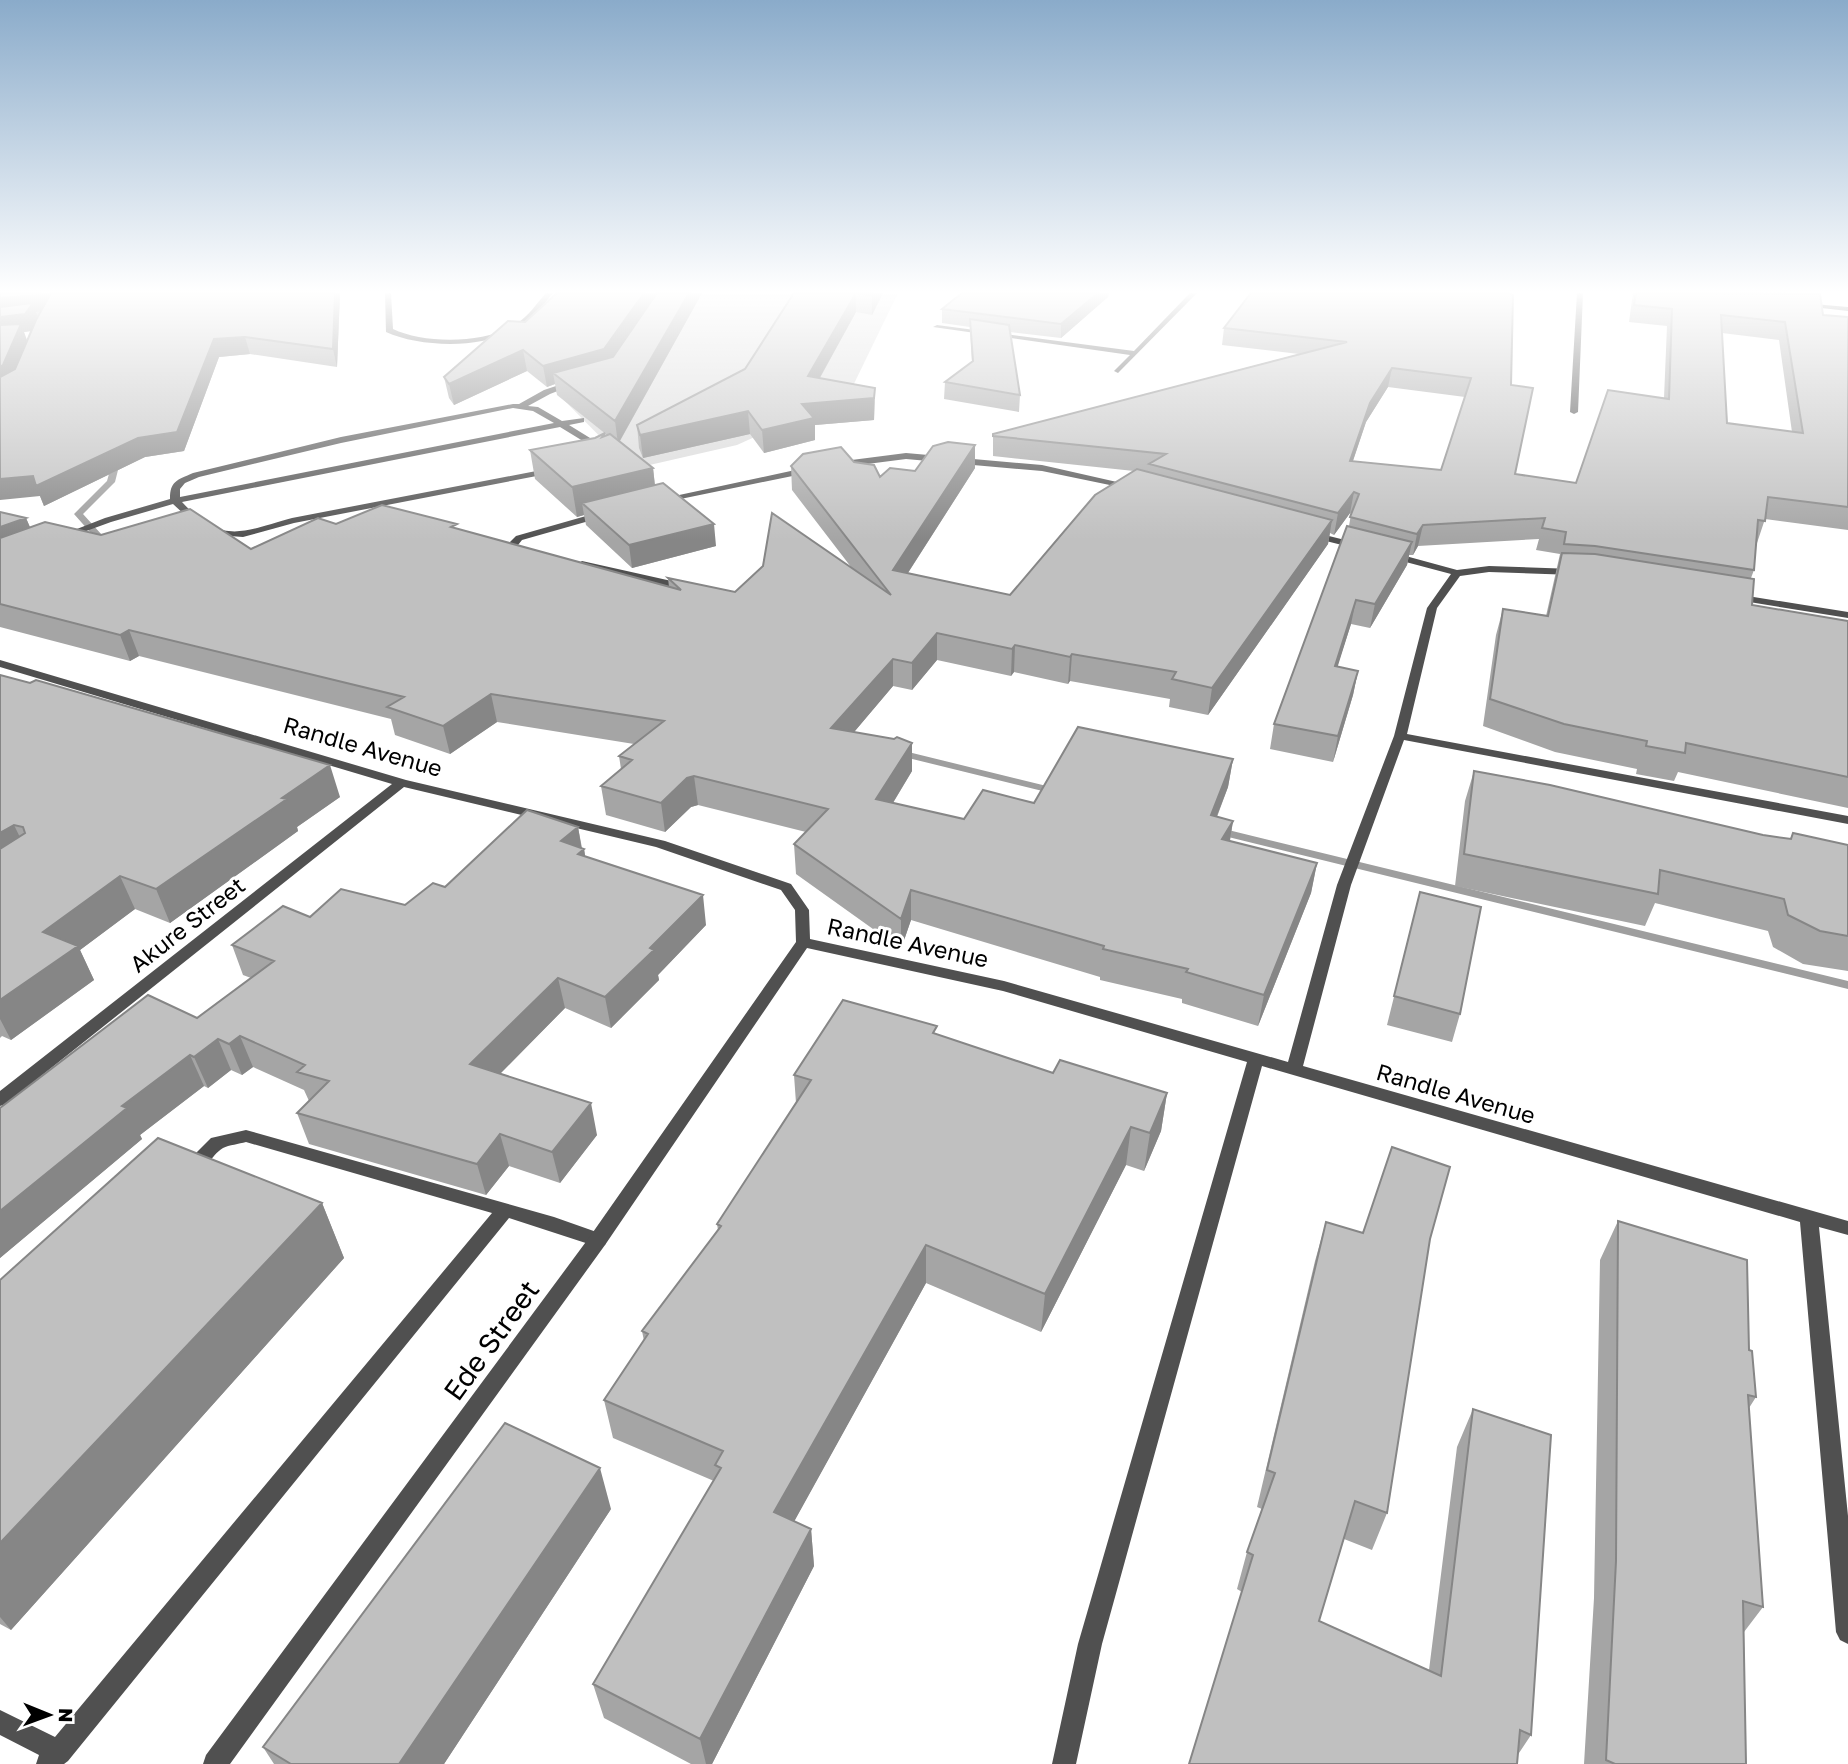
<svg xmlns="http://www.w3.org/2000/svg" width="1848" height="1764" font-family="'Golos Text',sans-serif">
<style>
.green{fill:#d7d7d7}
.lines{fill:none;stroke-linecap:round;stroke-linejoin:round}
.stream{fill:#9e9e9e;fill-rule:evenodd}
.lane{fill:#505050;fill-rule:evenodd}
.street{fill:#505050;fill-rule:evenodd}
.secondary{fill:#1d1d1d;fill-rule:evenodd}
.wall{fill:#a5a5a5;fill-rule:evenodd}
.shaded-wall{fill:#868686}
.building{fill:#c0c0c0;stroke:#868686;stroke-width:2;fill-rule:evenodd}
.labels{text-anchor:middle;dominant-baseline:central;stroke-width:6;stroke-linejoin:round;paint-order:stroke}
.street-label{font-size:23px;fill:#000;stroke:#fff}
.near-street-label{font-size:28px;fill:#000;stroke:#fff}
</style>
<rect width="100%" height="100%" fill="#fff"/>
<path class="green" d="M661 293H898L849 394 737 445 632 469 553 389Z"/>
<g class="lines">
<path class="stream" d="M114 456 121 458 115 482 83 514 111 545 112 547 108 550 105 549 74 514 107 481Z
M896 749 1063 790 1065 792 1059 795 892 754 891 752Z
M1216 827 1848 981V989L1212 833 1210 831 1212 829Z"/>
<path class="lane" d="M571 381 578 383 550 394 528 406 538 407 562 421 584 418V422L569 425 603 446 605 458 599 464 294 523 243 537 216 535 199 528 173 504 111 522 67 538 59 536 105 518 170 499C170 481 177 480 193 473L341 437 513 404H519L544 390ZM513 408 533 411 554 423 180 497V489L185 483 199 477 341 443ZM560 427 596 449 597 457 593 460 292 518C242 532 222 545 182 502Z
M246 1130 554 1217 605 1235 607 1240 605 1245 598 1247 509 1218 68 1761 64 1764H36L39 1755 0 1735V1710L55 1737 492 1213 246 1142C239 1144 229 1145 223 1148 209 1156 204 1179 186 1173L183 1168 186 1163 211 1138Z"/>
<path class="street" d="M385 293H391L393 329C424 344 486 344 516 324 528 317 537 303 546 293H553C543 305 533 320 519 328 486 349 421 348 386 332Z
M1190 293H1197L1118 373 1114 371 1130 355 933 327 937 325 1134 351Z
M1577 293H1583L1578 412 1574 414 1570 412Z
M906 453 1042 465 1139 487 1134 490 1042 471 906 459 836 468 832 465 836 462Z
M809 467 813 470 812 472 661 503 656 500Z
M600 512 605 515 603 517 522 540 518 545 528 548V552H522L506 546 516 536Z
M1313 532 1361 544 1363 546 1358 549 1310 537V533Z
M1391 552 1457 570 1489 566 1574 569 1579 572 1574 575 1489 572 1460 576 1437 608 1407 734 1848 816V824L1404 740 1351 885 1303 1066 1848 1221V1235L1819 1227 1848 1516V1644L1840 1640 1836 1632 1800 1222 1262 1066 1102 1644 1076 1764H1052L1078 1644 1247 1062 1003 991 807 948 605 1245 230 1764H203L206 1755 591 1235 796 942 795 910 781 890 656 847 404 787 6 1104 0 1106V1091L392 784 0 667V660L406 780 665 841 791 884 809 910 810 939 1004 981 1288 1062 1337 885 1394 736 1427 608 1451 574 1387 557V553Z
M582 561 685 584 690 587 685 590 578 566 577 564Z
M1735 594 1848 612V618L1731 599V595Z"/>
<path class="secondary" d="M1802 303 1848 307V311L1804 306Z"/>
</g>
<path class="wall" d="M0 293H340L337 367 250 354 219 357 184 451 145 457 44 506 40 496ZM31 331 26 344 24 332Z
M557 293H702L620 441 653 468 655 485 716 546 632 568 586 525 584 515 577 517 535 479 530 450 595 438 607 435 557 395 555 384 547 387 527 371 454 405 449 398 444 377 525 322Z
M794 293H883L872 315 856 312 820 378 875 388 874 420 815 425V440L764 453 750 434 643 458 639 448 637 425 745 369Z
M1249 293H1509L1515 474 1576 483 1664 398 1667 326 1629 322 1633 293H1816L1823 315 1848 317V530L1765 519 1757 543 1756 542 1754 570 1751 578 1752 605 1848 621V808L1678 772 1674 781 1636 774 1637 769 1555 752 1483 726 1496 635 1503 609 1546 616 1560 554 1536 550 1539 539 1418 546 1413 555H1409L1407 565 1370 628 1351 624 1337 667 1358 671 1353 695 1333 762 1270 749 1274 724 1349 526 1351 514 1350 513 1334 535 1330 533 1328 544 1208 715 1169 707 1170 699 1070 681 1068 684 1014 672 1011 676 937 660 912 690 893 686 854 732 912 743V771L893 803 964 819 1233 759 1228 787 1217 817 1233 821 1230 841 1317 863 1311 893 1258 1026 1182 1003V999L1100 980V977L911 920 901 949 796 874 794 844 806 832 698 805 691 807 665 832 606 815 601 786 621 769 619 756 634 744 497 722 450 754 395 735 391 719 139 656 130 661 0 627V512L26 518 30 527 251 549 336 524 459 529 669 587 668 578 735 592 851 567 792 490 791 466 854 462 880 477 915 471 975 445V468L908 573 1010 595 1134 471 993 456V434L1299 354 1222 345 1224 328 1248 296ZM1722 333 1779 340 1792 432 1727 423ZM1388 387 1465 397 1441 470 1353 461 1366 422Z
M1108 297 1061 338 1010 332 1020 395 1019 412 944 399 945 382 972 362 970 327 942 323V309Z
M0 675 340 797 297 827 298 831 170 923 135 909 80 950 94 980 11 1040 2 1036 0 1038Z
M1474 771 1763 835 1790 839 1793 833 1848 845V971L1803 964 1773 947 1768 931 1655 903 1645 926 1455 886 1465 801Z
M578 827 582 848 584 849 585 856 706 925 658 975 659 980 611 1028 565 1008 500 1074 597 1135 560 1183 509 1166 486 1195 309 1144 297 1113 309 1101 304 1090 253 1067 242 1075 231 1070 208 1088 204 1086 140 1135 142 1139 0 1258V1108L197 1018 251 978 243 975 232 945 310 917 405 905Z
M1420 892 1460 1014 1452 1042 1387 1025Z
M937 1035 1053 1073 1167 1093 1161 1131 1144 1171 1126 1165 1041 1332 926 1283 794 1521 811 1529 814 1566 712 1764H691L604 1718 593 1684 714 1481 613 1438 604 1400 644 1341 642 1331 718 1230 717 1224 796 1103 794 1075Z
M322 1203 344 1258 11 1630 0 1624V1280Z
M1618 1221 1749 1350 1756 1397 1749 1408 1763 1607 1744 1632 1746 1764H1584L1594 1598 1600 1260Z
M1326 1222 1363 1233 1430 1239 1387 1513 1372 1550 1344 1539 1319 1621 1429 1670 1457 1447 1473 1409 1531 1735 1517 1756 1237 1589 1247 1552 1262 1509 1257 1507 1315 1261Z
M611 1509 444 1764H274L263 1747Z"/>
<path class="shaded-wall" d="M40 293H56L44 311 36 312 39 320 31 331 24 332 27 340 10 383 0 389V298Z
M335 293H340L337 367 333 349Z
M644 293H659L606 370 553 373 555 384 547 387 543 366Z
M689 293H702L618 444 615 421Z
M856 293V312L809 397 808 376Z
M873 293H883L872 315V295Z
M1098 293H1109L1108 297 1061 338V324Z
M245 337 250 354 219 357 184 451 145 457 44 506 40 496 0 500V479L214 339Z
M523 350 527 371 454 405 449 384Z
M1392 368 1388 387 1366 422 1346 481 1350 461 1370 403Z
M875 388 874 420 815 425V440L764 453 762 430 802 404Z
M748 411 750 434 643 458 640 435Z
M975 445V468L893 596V570Z
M653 468 656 497 582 503 584 515 577 517 572 487Z
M1354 492 1350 513 1334 535 1338 513Z
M26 518 36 542 0 556V527Z
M1332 520 1328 544 1208 715 1212 688Z
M714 524 716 546 632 568 629 545Z
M1423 525 1418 546 1413 555 1417 534Z
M1412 542 1407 565 1370 628 1375 604Z
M1356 600 1351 624 1330 691 1335 666Z
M129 630 139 656 130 661 120 635Z
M937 633V660L912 690V663Z
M1015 645 1014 672 1011 676 1012 649Z
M1072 654 1070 681 1068 684 1070 657Z
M893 659V686L833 757 831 728Z
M1358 671 1353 695 1333 762 1338 736Z
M491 694 497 722 450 754 443 726Z
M912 743V771L877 829 876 799Z
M1233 759 1228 787 1206 844 1211 815Z
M330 765 340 797 297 827 298 831 170 923 156 889 282 798Z
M694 776 698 805 691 807 665 832 661 803 687 778Z
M1233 821 1228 851 1222 839Z
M14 825 30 858 0 876V833Z
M578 827 582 851 584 849 589 879 561 841Z
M1317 863 1311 893 1258 1026 1264 995Z
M120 876 135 909 80 950 94 980 11 1040 0 1019V1000L43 932Z
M911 890V920L901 949V919Z
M703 895 706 925 658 975 659 980 611 1028 605 997 650 948Z
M558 978 565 1008 479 1095 470 1064Z
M240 1036 253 1067 242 1075 229 1044Z
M218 1039 231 1070 208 1088 194 1057Z
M190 1055 204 1086 140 1135 142 1139 0 1258V1211L122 1106Z
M1167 1093 1161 1131 1144 1171 1150 1133Z
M591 1103 597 1135 560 1183 552 1152Z
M1131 1127 1126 1165 1041 1332 1045 1294Z
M500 1134 509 1166 486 1195 477 1164Z
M322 1203 344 1258 11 1630 0 1617V1543Z
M926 1245V1283L779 1549 774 1512Z
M600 1468 611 1509 444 1764H399Z
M811 1529 814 1566 712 1764H706L700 1739Z"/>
<path class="building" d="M0 293H40L39 295 0 298Z
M51 293H335L333 349 245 337 214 339 177 432 138 438 36 486 33 476 0 479V377L15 369 36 320Z
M557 293H644L604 349 543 366 523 350 449 384 444 377 508 321 525 322Z
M657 293H689L615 421 553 373 613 357Z
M794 293H873L872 295 856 293 808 376 875 388 874 398 802 404 814 418 762 430 748 411 640 435 637 425 745 369Z
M962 293H1098L1061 324 942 309Z
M1251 293H1509L1513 295 1511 385 1533 388 1515 474 1576 483 1608 390 1669 399 1672 309 1634 305 1636 293 1820 294 1823 315 1848 317V507L1768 497 1765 521 1758 520 1754 570 1595 546 1564 544 1566 532 1542 528 1545 518 1423 525 1417 534 1350 517 1359 494 1354 492 1338 513 1149 464 1166 454 993 436V434L1347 342 1224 328ZM1721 315 1785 322 1803 433 1727 423ZM1392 368 1471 378 1441 470 1350 461 1370 403Z
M33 303 25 314 0 317V307Z
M970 319 1009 325 1020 395 945 382 973 361Z
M21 324 3 365 0 367V325Z
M605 433 602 437 610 434 653 468 572 487 530 450 595 438Z
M948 442 975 445 893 570 1010 595 1095 495 1137 469 1332 520 1212 688 1172 679 1176 672 1072 654 1070 657 1015 645 1012 649 937 633 912 663 893 659 831 728 894 739 897 737 912 743 876 799 964 819 983 790 1034 803 1078 727 1233 759 1211 815 1233 821 1222 839 1317 863 1264 995 1186 972 1188 969 1103 949 1104 946 911 890 901 919 794 844 828 809 694 776 687 778 661 803 601 786 632 760 619 756 664 721 491 694 443 726 387 707 404 697 129 630 120 635 0 604V538L45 522 101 535 190 509 251 549 318 518 336 524 382 505 457 524 451 527 681 590 668 578 735 592 763 566 772 513 891 595 791 466 803 454 841 447 854 462 874 465 880 477 890 468 915 471 933 446Z
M663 483 714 524 629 545 582 503Z
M0 512 26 518 0 527Z
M1347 526 1412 542 1375 604 1356 600 1335 666 1358 671 1338 736 1274 724Z
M1562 553 1595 554 1754 579 1752 605 1848 621V777L1686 743 1685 753 1646 746 1647 741 1564 724 1490 699 1503 609 1548 616Z
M0 675 30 683 36 680 330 765 282 798 287 799 156 889 120 876 43 932 78 946 0 1000V849L25 833 23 827 14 825 0 833Z
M1474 771 1550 785 1763 835 1791 839 1793 833 1848 845V936L1820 931 1788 915 1784 899 1660 870 1658 894 1464 854Z
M527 810 578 827 561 841 584 849 578 854 703 895 650 948 654 950 605 997 558 978 470 1064 591 1103 552 1152 500 1134 477 1164 297 1113 329 1081 297 1072 305 1065 240 1036 229 1044 218 1039 194 1057 190 1055 122 1106 127 1108 0 1211V1108L148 995 197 1018 274 961 232 945 283 906 310 917 341 889 405 905 433 883 445 887Z
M1420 892 1481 907 1460 1014 1394 996Z
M843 1000 937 1026 933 1033 1053 1073 1060 1060 1167 1093 1150 1133 1131 1127 1045 1294 926 1245 774 1512 811 1529 700 1739 593 1684 721 1468 715 1465 723 1451 604 1400 648 1334 642 1331 721 1226 717 1224 811 1080 794 1075Z
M158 1138 322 1203 0 1543V1280Z
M1392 1147 1450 1167 1430 1239 1387 1513 1355 1501 1319 1621 1441 1676 1473 1409 1551 1435 1531 1735 1520 1730 1517 1764H1189L1253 1555 1247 1552 1275 1473 1267 1470 1326 1222 1363 1233Z
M1618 1221 1747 1260 1749 1350 1752 1351 1756 1397 1748 1395 1763 1607 1743 1601 1746 1764H1615L1606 1760 1616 1561Z
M505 1423 600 1468 399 1764H291L263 1747Z"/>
<linearGradient id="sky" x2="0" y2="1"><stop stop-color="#8aabca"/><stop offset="0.54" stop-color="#fff"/><stop offset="1" stop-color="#fff" stop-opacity="0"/></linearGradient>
<rect width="1848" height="540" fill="url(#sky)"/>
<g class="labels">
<g class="street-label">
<text transform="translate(363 746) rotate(16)">Randle Avenue</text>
<text transform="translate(187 924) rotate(-38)">Akure Street</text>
<text transform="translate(908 942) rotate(12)">Randle Avenue</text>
<text transform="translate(1456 1093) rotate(16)">Randle Avenue</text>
</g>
<g class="near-street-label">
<text transform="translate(491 1340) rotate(-54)">Ede Street</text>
</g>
</g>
<g transform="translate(49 1715) rotate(91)" stroke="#ffffff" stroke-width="5" paint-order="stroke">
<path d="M0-5L12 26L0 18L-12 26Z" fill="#000000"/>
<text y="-10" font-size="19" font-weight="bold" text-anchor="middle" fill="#000000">N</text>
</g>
</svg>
